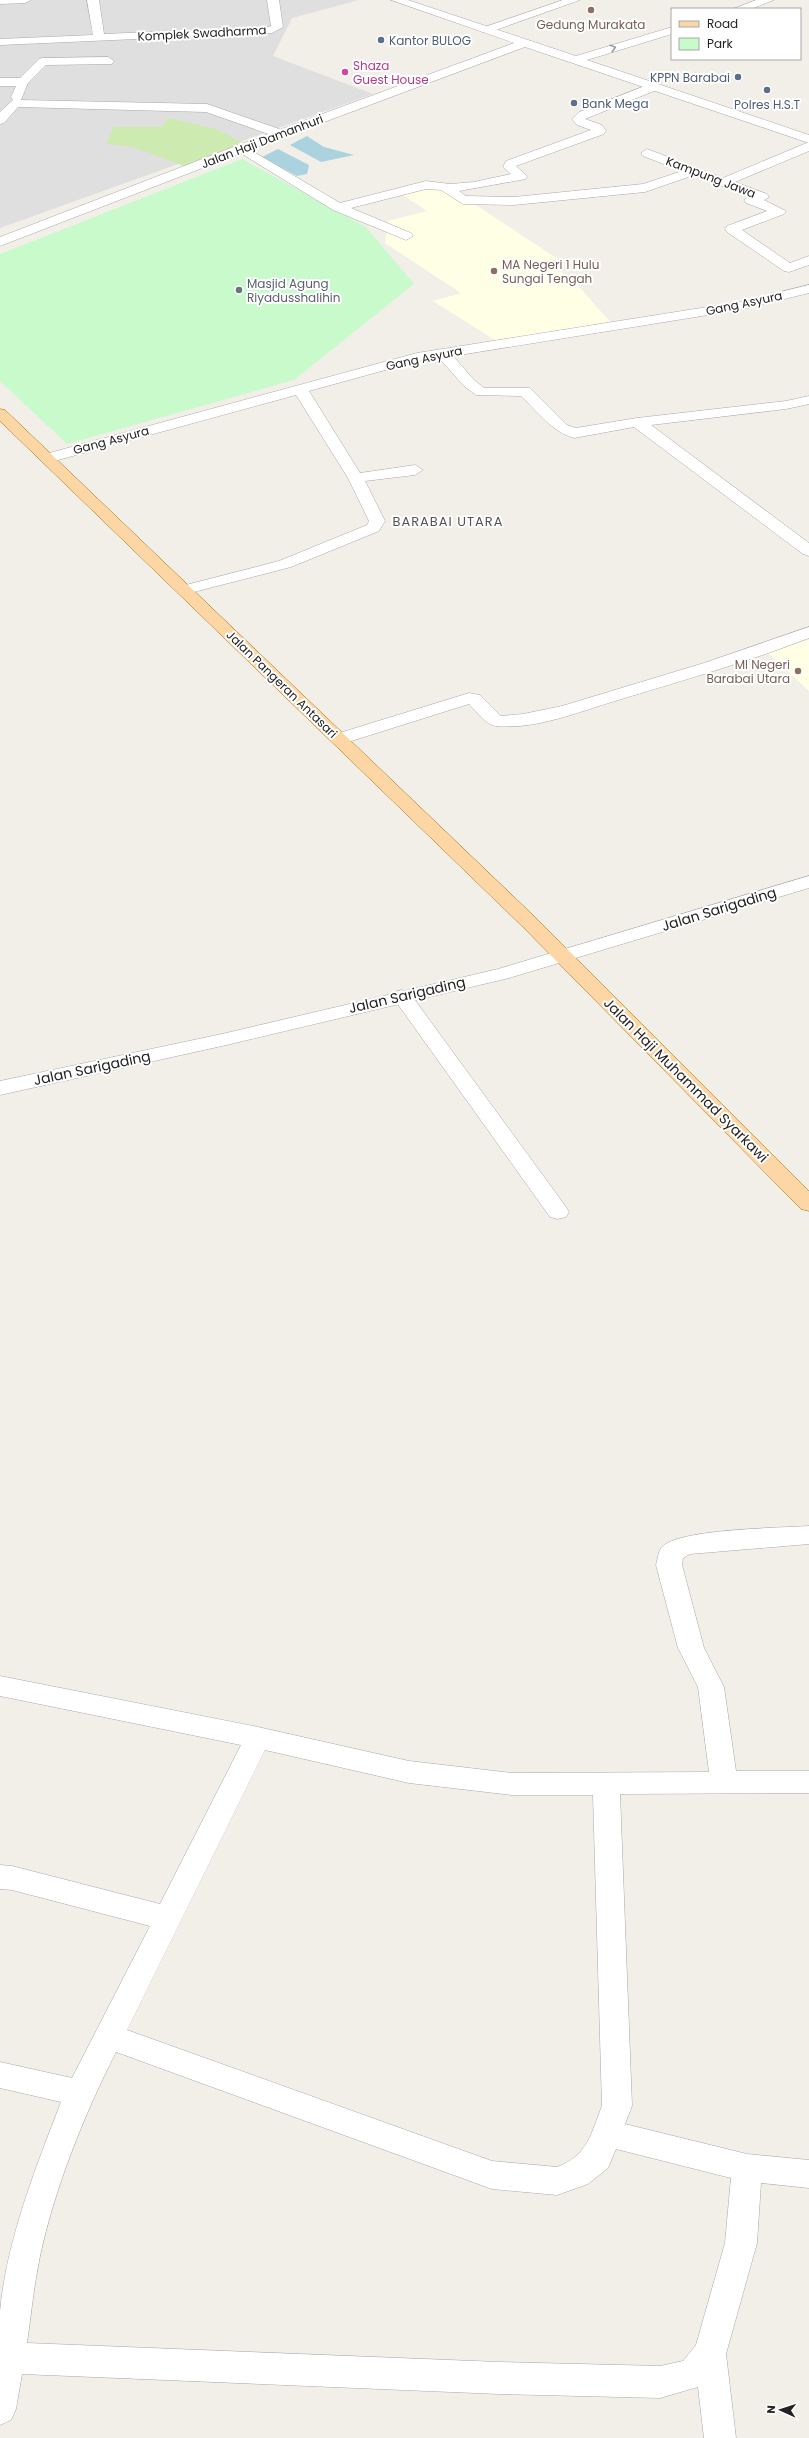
<svg xmlns="http://www.w3.org/2000/svg" width="809" height="2438" font-family="Poppins,sans-serif">
<style>
.residential{fill:#e0dfdf}
.education{fill:#ffffe5}
.grass{fill:#cdebb0}
.park{fill:#c8facc}
.water{fill:#aad3df}
.lines{fill:none;stroke-linecap:round;stroke-linejoin:round}
.pedestrian-casing{stroke:#a9a9a9;stroke-width:1}
.minor-casing{stroke:#a9a9a9;stroke-width:1}
.tertiary-casing{stroke:#a9a9a9;stroke-width:1}
.primary-casing{stroke:#a06b00;stroke-width:1}
.pedestrian{fill:#fff;fill-rule:evenodd}
.minor{fill:#fff;fill-rule:evenodd}
.tertiary{fill:#fff;fill-rule:evenodd}
.primary{fill:#fcd6a4;fill-rule:evenodd}
.oneway{stroke:#9c9c9c}
.education-dot{fill:#8d6e63;stroke:#fff;stroke-width:1.5}
.service-dot{fill:#5c6f8a;stroke:#fff;stroke-width:1.5}
.hotel-dot{fill:#d1479c;stroke:#fff;stroke-width:1.5}
.worship-dot{fill:#6b7280;stroke:#fff;stroke-width:1.5}
.labels{text-anchor:middle;dominant-baseline:central;stroke-width:4;stroke-linejoin:round;paint-order:stroke}
.far-education-label{font-size:12px;fill:#785e54;stroke:#fff}
.far-street-label{font-size:12px;fill:#222;stroke:#fff}
.far-service-label{font-size:12px;fill:#4e5e75;stroke:#fff;text-anchor:start}
.far-hotel-label{font-size:12px;fill:#b23c85;stroke:#fff;text-anchor:start}
.far-worship-label{font-size:12px;fill:#5b616d;stroke:#fff;text-anchor:start}
.far-quarter-label{font-size:13px;letter-spacing:1px;fill:#555;stroke:#fff}
.street-label{font-size:14px;fill:#222;stroke:#fff}
</style>
<rect width="100%" height="100%" fill="#f2efe9"/>
<path class="residential" d="M0 0H359L292 18 273 56 373 94 0 228Z"/>
<path class="education" d="M442 183 558 259 548 263 573 280 612 324 501 344 433 301 461 293 385 243 388 221 427 211 400 193Z
M809 640V691L766 651Z"/>
<path class="grass" d="M168 118 216 129 243 143 184 166 133 147 106 144 114 127H162Z"/>
<path class="park" d="M242 159 366 227 414 284 294 380 67 444 0 381V254Z"/>
<path class="water" d="M307 136 324 147 354 155 321 162 290 145Z
M278 149 309 165 307 174 297 176 262 157Z"/>
<g class="lines">
<g class="pedestrian-casing">
<path id="pedestrian" d="M563 0H580L490 32H482L480 30 482 28Z"/>
</g>
<g class="minor-casing">
<path id="minor" d="M0 0H31L25 3 0 4Z
M87 0H99L104 34 269 27 271 26 267 0H279L283 27 272 33 0 45V39L93 35Z
M108 57 114 61 112 64 46 65 28 83 21 100 207 104 285 131 287 134 281 138 277 137 206 112 18 107 4 123 0 124V112L13 100 11 97 16 86H0V78H20L39 59 43 58Z
M655 82 661 86 659 89 585 119 602 125 606 131 604 134 516 166 527 176 526 179 459 191 466 196 514 197 643 184 682 171 643 156 641 153 647 149 723 178 809 142V151L735 182 767 194 769 197 764 200 786 211 784 214 742 230 790 263 809 256V265L789 272 784 271 727 232 725 229 727 226 767 211 746 203 744 200 749 197 694 175 645 192 514 205 463 204 441 190 426 189 351 208 411 233 413 236 406 240 333 210 234 149 236 146H244L340 203 426 181 450 184 474 182 511 174 503 167 506 161 591 130 577 125 572 119 579 112Z
M809 285V293L739 310 453 356 474 380 484 388H530L567 425 576 428 637 418 786 401 809 396V404L786 409 651 425 809 543V556L803 554 634 427 574 438C552 432 537 411 521 396L476 395 464 386 439 358 418 361 309 391 360 473 415 465 423 470 415 475 365 481 385 521 379 531 291 567 190 593H178L176 590 178 587 279 561 367 525 369 521 348 478 296 395 47 463 39 458 42 455 417 353 739 302Z
M809 627V638C745 663 680 681 615 701 578 712 535 730 496 726 486 725 476 711 469 704L345 743H333L330 739 333 735 469 693 480 695 501 716 523 714 562 706 704 663Z
M402 990 409 992 566 1207 569 1212 566 1217 558 1219 550 1217 392 996 395 992Z
M809 1526V1544L690 1554 683 1558 682 1565 704 1648 724 1687 736 1771H809V1793L620 1794 632 2106 625 2124 747 2154 809 2160V2188L761 2183 757 2243 726 2354 736 2438H704L698 2387 660 2398 499 2394 22 2374 16 2409 11 2420 0 2425C0 2388 0 2349 0 2312 6 2242 36 2167 61 2102L0 2088V2062L72 2078 150 1926 12 1890 0 1889V1865L12 1866 160 1904 241 1745 0 1696V1676L258 1727 409 1761 512 1773 709 1772 698 1687 678 1648 656 1565C658 1558 658 1550 664 1545 686 1529 777 1528 809 1526ZM265 1750 409 1783 512 1795H593L602 2106C591 2133 588 2156 557 2167L492 2161 127 2030ZM116 2052 492 2189 557 2195 588 2184 608 2168 616 2149 731 2178 725 2243 696 2345 683 2361 660 2366 499 2362 27 2343C31 2315 34 2285 40 2256 55 2187 84 2115 116 2052Z"/>
</g>
<g class="tertiary-casing">
<path id="tertiary" d="M391 0H408L576 56 672 27V34L587 60 809 135V143L525 47 244 152 0 246V237L236 146 514 43Z
M756 0H774L751 9H733Z
M809 876V888L509 978 222 1046 0 1095V1081L222 1034 498 969Z"/>
</g>
<g class="primary-casing">
<path id="primary" d="M0 409 5 410 537 919 809 1191V1211L801 1209 523 927 0 421Z"/>
</g>
<use href="#pedestrian" class="pedestrian"/>
<use href="#minor" class="minor"/>
<use href="#tertiary" class="tertiary"/>
<use href="#primary" class="primary"/>
</g>
<defs><path id="oneway-chevron" d="M-2-3.5L2.5 0L-2 3.5" fill="none" stroke-width="1.6" stroke-linecap="round" stroke-linejoin="round"/></defs>
<use class="oneway" href="#oneway-chevron" transform="translate(613 48) rotate(-17)"/>
<g class="education-dot">
<circle cx="591" cy="10" r="4"/>
<circle cx="494" cy="271" r="4"/>
<circle cx="798" cy="671" r="4"/>
</g>
<g class="service-dot">
<circle cx="381" cy="40" r="4"/>
<circle cx="738" cy="77" r="4"/>
<circle cx="767" cy="90" r="4"/>
<circle cx="574" cy="103" r="4"/>
</g>
<circle class="hotel-dot" cx="345" cy="72" r="4"/>
<circle class="worship-dot" cx="239" cy="290" r="4"/>
<g class="labels">
<g class="far-education-label">
<text x="591" y="24">Gedung Murakata</text>
<text x="502" y="264" text-anchor="start">MA Negeri 1 Hulu<tspan x="502" dy="14">Sungai Tengah</tspan></text>
<text x="790" y="664" text-anchor="end">MI Negeri<tspan x="790" dy="14">Barabai Utara</tspan></text>
</g>
<g class="far-street-label">
<text transform="translate(202 33) rotate(-3)">Komplek Swadharma</text>
<text transform="translate(262 141) rotate(-21)">Jalan Haji Damanhuri</text>
<text transform="translate(711 177) rotate(21)">Kampung Jawa</text>
<text transform="translate(744 303) rotate(-12)">Gang Asyura</text>
<text transform="translate(424 358) rotate(-12)">Gang Asyura</text>
<text transform="translate(111 440) rotate(-15)">Gang Asyura</text>
<text transform="translate(282 684) rotate(44)">Jalan Pangeran Antasari</text>
</g>
<g class="far-service-label">
<text x="389" y="40">Kantor BULOG</text>
<text x="730" y="77" text-anchor="end">KPPN Barabai</text>
<text x="582" y="103">Bank Mega</text>
<text x="767" y="104" text-anchor="middle">Polres H.S.T</text>
</g>
<g class="far-hotel-label">
<text x="353" y="65">Shaza<tspan x="353" dy="14">Guest House</tspan></text>
</g>
<g class="far-worship-label">
<text x="247" y="283">Masjid Agung<tspan x="247" dy="14">Riyadusshalihin</tspan></text>
</g>
<g class="far-quarter-label">
<text x="448" y="521">BARABAI UTARA</text>
</g>
<g class="street-label">
<text transform="translate(719 909) rotate(-17)">Jalan Sarigading</text>
<text transform="translate(407 995) rotate(-13)">Jalan Sarigading</text>
<text transform="translate(92 1068) rotate(-12)">Jalan Sarigading</text>
<text transform="translate(686 1080) rotate(45)">Jalan Haji Muhammad Syarkawi</text>
</g>
</g>
<rect x="671" y="8" width="130" height="52" fill="#ffffff" stroke="#a7a7a7"/>
<rect x="679" y="21" width="20" height="6" fill="#fcd6a4" stroke="#a7a7a7"/>
<text x="707" y="28" font-size="12" fill="#222222">Road</text>
<rect x="679" y="38" width="20" height="12" fill="#c8facc" stroke="#a7a7a7"/>
<text x="707" y="48" font-size="12" fill="#222222">Park</text>
<g transform="translate(781 2410) rotate(273)" stroke="#ffffff" stroke-width="3" paint-order="stroke">
<path d="M0-3L7 15L0 10L-7 15Z" fill="#222222"/>
<text y="-6" font-size="11" font-weight="bold" text-anchor="middle" fill="#222222">N</text>
</g>
</svg>
